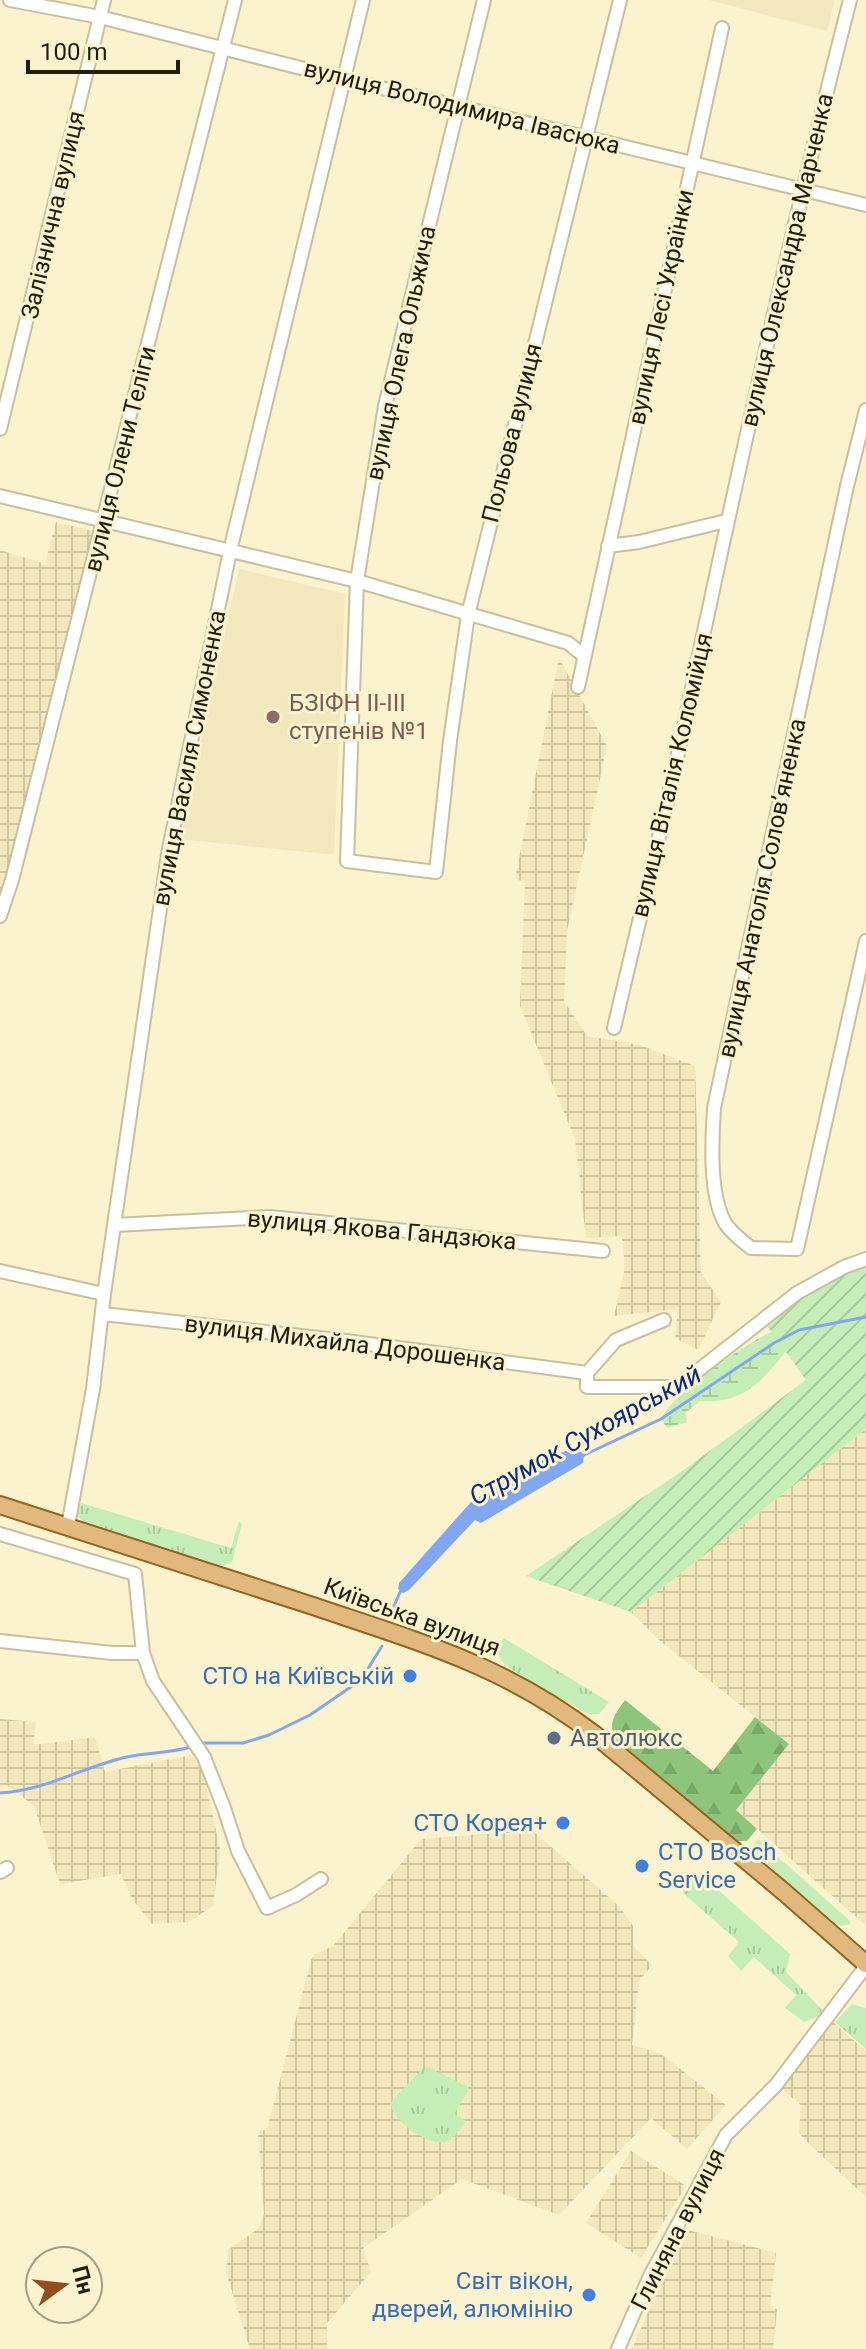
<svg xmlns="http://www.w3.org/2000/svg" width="866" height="2349" font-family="Roboto,sans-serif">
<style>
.built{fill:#f3e8bd}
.industrial{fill:url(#industrial-grid)}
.grass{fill:url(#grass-tufts)}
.forest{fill:url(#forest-firs)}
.wetland{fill:url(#wetland-marsh)}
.garden{fill:url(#garden-furrows)}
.water{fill:#82a7f2}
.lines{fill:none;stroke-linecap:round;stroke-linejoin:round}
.stream{stroke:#82a7f2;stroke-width:3}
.minor-casing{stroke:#c8c09d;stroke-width:16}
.major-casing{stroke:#916520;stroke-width:20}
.minor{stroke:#fff;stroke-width:12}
.major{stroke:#e1b97e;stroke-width:16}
.education-dot{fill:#8d6e63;stroke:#fbf2ce;stroke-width:3}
.shop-dot{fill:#3f7fe0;stroke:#fbf2ce;stroke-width:3}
.service-dot{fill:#5c6f8a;stroke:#fbf2ce;stroke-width:3}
.labels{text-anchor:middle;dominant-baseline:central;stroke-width:6;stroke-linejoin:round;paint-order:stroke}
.street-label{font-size:24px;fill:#211e10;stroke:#fbf2ce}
.education-label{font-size:24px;fill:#785e54;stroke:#fbf2ce;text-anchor:start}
.shop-label{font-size:24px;fill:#366cbe;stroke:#fbf2ce;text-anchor:end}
.service-label{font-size:24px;fill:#4e5e75;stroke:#fbf2ce;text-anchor:start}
.water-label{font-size:26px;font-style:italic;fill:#0b2c81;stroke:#fbf2ce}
</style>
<defs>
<pattern id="industrial-grid" width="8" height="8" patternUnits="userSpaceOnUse" patternTransform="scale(2)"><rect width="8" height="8" fill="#f3e8bd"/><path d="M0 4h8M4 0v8" fill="none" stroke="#d0c7a1"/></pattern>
<pattern id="grass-tufts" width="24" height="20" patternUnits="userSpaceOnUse" patternTransform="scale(2)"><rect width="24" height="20" fill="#c4edb8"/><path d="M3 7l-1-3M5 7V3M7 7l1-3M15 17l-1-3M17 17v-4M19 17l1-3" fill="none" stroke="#a8cb9d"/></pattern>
<pattern id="forest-firs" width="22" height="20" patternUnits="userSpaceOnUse" patternTransform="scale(2)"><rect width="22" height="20" fill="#8cc57b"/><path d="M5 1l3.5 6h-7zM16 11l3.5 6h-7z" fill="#78a969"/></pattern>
<pattern id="wetland-marsh" width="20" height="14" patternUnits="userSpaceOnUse" patternTransform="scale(2)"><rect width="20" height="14" fill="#c4edb8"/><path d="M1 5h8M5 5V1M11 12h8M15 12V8" fill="none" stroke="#a8cb9d"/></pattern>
<pattern id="garden-furrows" width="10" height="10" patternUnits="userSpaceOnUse" patternTransform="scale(2)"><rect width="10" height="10" fill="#c4edb8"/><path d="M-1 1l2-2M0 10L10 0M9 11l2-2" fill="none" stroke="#a8cb9d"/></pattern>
</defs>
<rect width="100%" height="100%" fill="#fbf2ce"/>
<path class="built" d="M709 0H835L827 31Z
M239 569 345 594 334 855 180 839Z"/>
<path class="industrial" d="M56 522 97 532 4 893 0 892V550L45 564Z
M559 658 607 746 567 931 564 1001 587 1036 640 1045 695 1066 701 1272 721 1302 698 1350 675 1338 678 1309 614 1316 625 1268 622 1236 586 1238 575 1139 520 1006 525 882 515 879Z
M866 1429V1926L736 1810 789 1744 659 1640 631 1612Z
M0 1719 36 1722 33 1745 95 1737 105 1772 191 1755 203 1770 220 1850 213 1906 189 1922 152 1924 132 1899 121 1874 60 1884 34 1806 7 1785 0 1786Z
M532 1830 620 1907 633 1926V1946L652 1965 639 1981 632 2045 660 2053 726 2105 687 2149 651 2118 559 2215 462 2179 363 2248 371 2272 327 2323V2349H250L226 2272 228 2250 259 2228 264 2214 258 2131 267 2130 311 1960 315 1954 333 1946 421 1839Z
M832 2021 866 2051V2197L806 2141 799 2133 801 2105 780 2088Z
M631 2151 686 2186 641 2258 586 2223Z
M684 2229 776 2253 770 2308 777 2309 773 2349H632Z"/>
<path class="grass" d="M81 1503 231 1548 239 1521 242 1524 232 1562 223 1566 85 1524 76 1514Z
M504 1638 609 1702 599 1714H588C572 1704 510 1672 502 1661 496 1652 498 1645 504 1638Z
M758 1839 850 1921V1924L841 1926 835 1923 754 1853 752 1845Z
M699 1873 790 1954 786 1972 822 2010 819 2016 804 2022 785 2008 796 1995 754 1957 741 1971 728 1956 739 1942 683 1893V1888Z
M852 2004 866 2008V2049L835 2022Z
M428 2067 470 2088 454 2114 466 2121C460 2129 454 2141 443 2142 426 2145 393 2120 390 2103L421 2070Z"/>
<path class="forest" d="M625 1700 713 1771 755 1717 789 1744 736 1810 757 1829 747 1841H736L616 1740C607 1723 615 1714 625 1700Z"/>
<path class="wetland" d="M812 1319C777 1355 760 1406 700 1401L685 1413 687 1422 667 1428 661 1419C673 1394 743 1345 769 1333 783 1327 798 1324 812 1319Z"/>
<path class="garden" d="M866 1254V1429L631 1612 526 1576 685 1469 806 1380 758 1313 794 1288Z"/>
<path class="water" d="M576 1447 584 1455 583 1463 481 1523 475 1520 409 1590 403 1593 398 1589 399 1583 471 1502 544 1459Z"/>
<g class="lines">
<path class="stream" d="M582 1456 661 1419 774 1343 799 1330 866 1317
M394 1606 401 1590
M201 1743H243L269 1735 310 1715 361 1680 382 1646
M0 1793C46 1791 88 1764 132 1756 154 1752 173 1753 194 1746"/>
<g class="minor-casing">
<path id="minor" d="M10 0 100 17 344 79 866 205
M484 0 385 406 357 581 347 861 436 872 450 741 468 615 620 0
M866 410 847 486 714 1108C712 1140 709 1192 724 1221 729 1231 742 1241 751 1248L797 1249 866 941
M0 429 104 0
M0 496 357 581 568 643 583 655
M608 546 639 542 726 521
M578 687 722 28
M0 916 12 880 235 0
M614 1028C641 912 670 796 694 679 742 452 792 225 850 0
M114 1225 270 1217 603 1251
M0 1271 104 1294
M103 1314 346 1341 587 1373
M664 1320 616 1340 587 1373V1387H677L797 1293 844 1267 866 1259
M68 1526 93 1389 104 1294 168 854 230 551 363 0
M0 1534 135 1574
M135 1574 143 1653 153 1681 204 1757 224 1808 238 1851 267 1908 296 1895 321 1879
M0 1641 112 1653H143
M0 1872 7 1868
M618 2349 650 2276 726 2135 776 2085 866 1966"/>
</g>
<g class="major-casing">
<path id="major" d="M0 1505C105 1538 209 1572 313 1606 419 1642 504 1665 594 1734L784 1892 866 1964"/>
</g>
<use href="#minor" class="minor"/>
<use href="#major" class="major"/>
</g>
<circle class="education-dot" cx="273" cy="717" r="8"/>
<g class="shop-dot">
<circle cx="410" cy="1676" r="8"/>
<circle cx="563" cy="1823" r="8"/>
<circle cx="642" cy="1866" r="8"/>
<circle cx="589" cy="2295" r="8"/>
</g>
<circle class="service-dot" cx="554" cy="1738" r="8"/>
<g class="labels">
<g class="street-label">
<text transform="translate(462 107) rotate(14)">вулиця Володимира Івасюка</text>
<text transform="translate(53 215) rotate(-77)">Залізнична вулиця</text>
<text transform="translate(787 260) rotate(-77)">вулиця Олександра Марченка</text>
<text transform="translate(661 307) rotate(-78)">вулиця Лесі Українки</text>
<text transform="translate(401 353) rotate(-78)">вулиця Олега Ольжича</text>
<text transform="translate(512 433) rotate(-76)">Польова вулиця</text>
<text transform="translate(120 459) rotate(-76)">вулиця Олени Теліги</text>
<text transform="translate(189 758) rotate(-79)">вулиця Василя Симоненка</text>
<text transform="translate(672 775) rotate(-77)">вулиця Віталія Коломійця</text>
<text transform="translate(762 888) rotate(-78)">вулиця Анатолія Соловʼяненка</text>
<text transform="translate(382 1230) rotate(5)">вулиця Якова Гандзюка</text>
<text transform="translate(345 1343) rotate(7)">вулиця Михайла Дорошенка</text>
<text transform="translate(412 1617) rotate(20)">Київська вулиця</text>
<text transform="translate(678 2229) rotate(-63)">Глиняна вулиця</text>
</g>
<g class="education-label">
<text x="289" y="703">БЗІФН ІІ-ІІІ<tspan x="289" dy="28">ступенів №1</tspan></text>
</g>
<g class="shop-label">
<text x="394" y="1676">СТО на Київській</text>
<text x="547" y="1823">СТО Корея+</text>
<text x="658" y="1852" text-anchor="start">СТО Bosch<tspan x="658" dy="28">Service</tspan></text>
<text x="573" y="2281">Світ вікон,<tspan x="573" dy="28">дверей, алюмінію</tspan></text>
</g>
<g class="service-label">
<text x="570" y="1738">Автолюкс</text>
</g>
<g class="water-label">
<text transform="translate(585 1435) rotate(-29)">Струмок Сухоярський</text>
</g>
</g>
<g transform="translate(64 2285) rotate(75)"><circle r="38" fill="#fbf2ce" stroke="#a49d82" stroke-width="2"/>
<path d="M0-6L14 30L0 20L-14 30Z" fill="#8f4e1b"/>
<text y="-12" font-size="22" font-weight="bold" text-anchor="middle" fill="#211e10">Пн</text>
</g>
<path d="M28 60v12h150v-12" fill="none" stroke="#211e10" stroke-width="4"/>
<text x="40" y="60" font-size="24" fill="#211e10" stroke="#fbf2ce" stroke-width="6" paint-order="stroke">100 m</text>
</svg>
